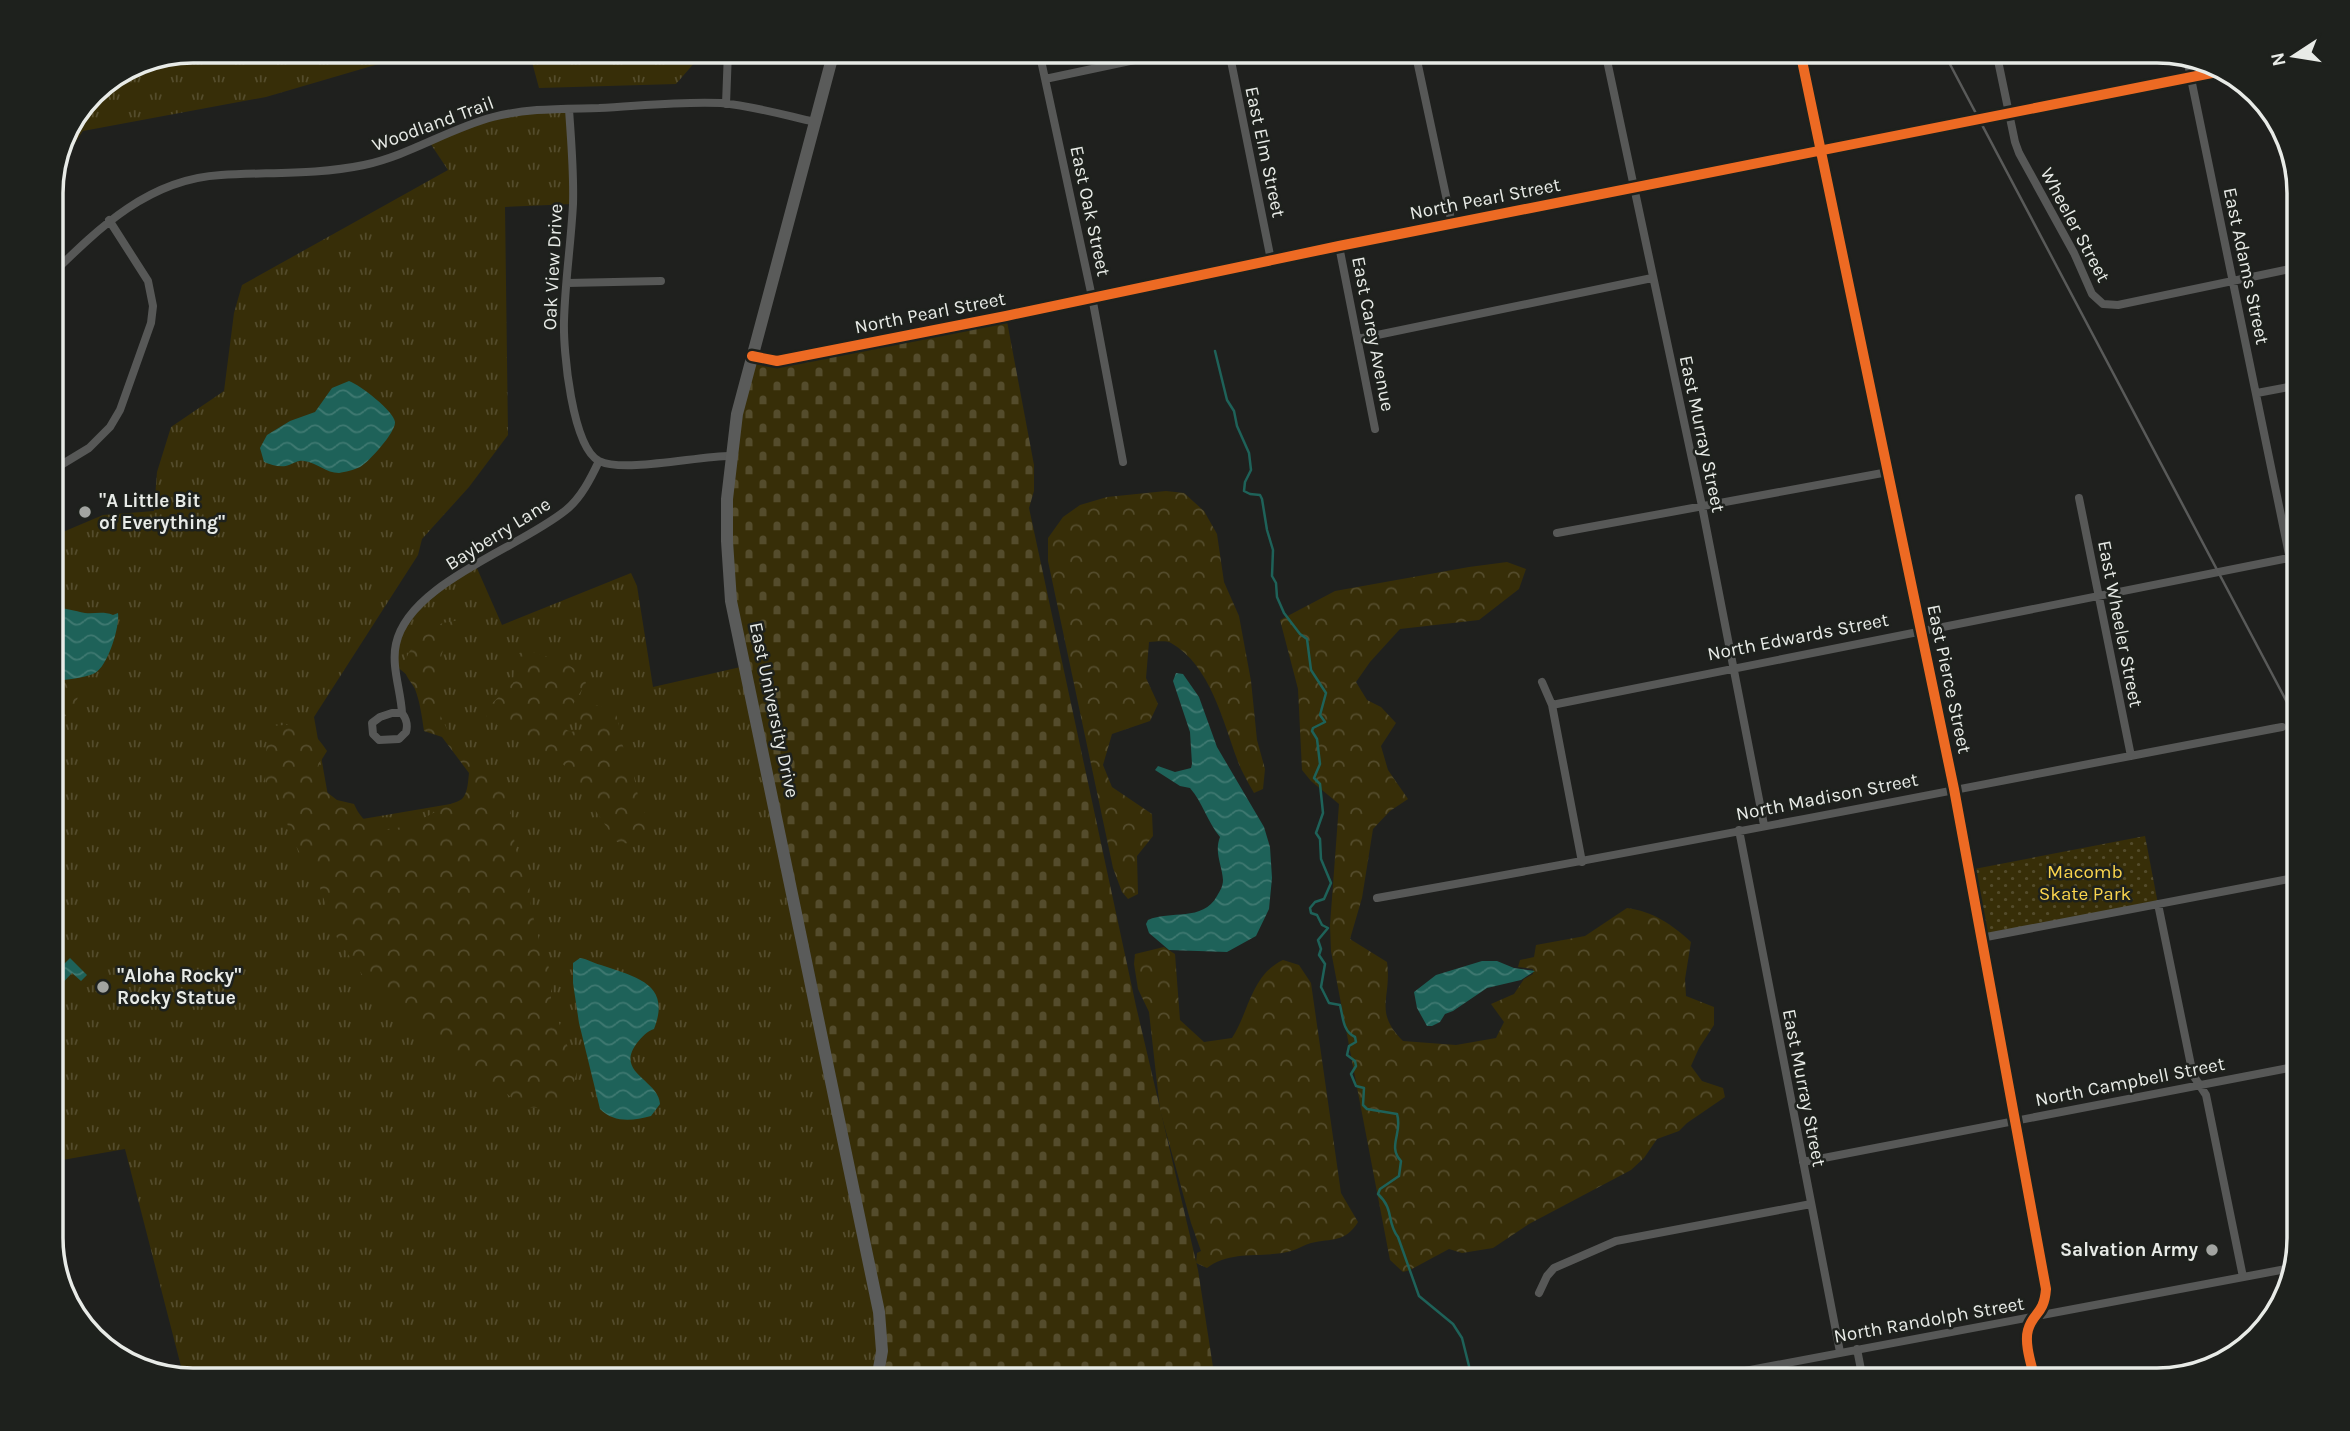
<svg xmlns="http://www.w3.org/2000/svg" width="2350" height="1431" font-family="Karla,sans-serif">
<style>
.grass{fill:url(#grass-tufts)}
.forest{fill:url(#forest-crowns)}
.cemetery{fill:url(#cemetery-stones)}
.park{fill:url(#park-dots)}
.water{fill:url(#water-waves)}
.lines{fill:none;stroke-linecap:round;stroke-linejoin:round}
.stream{stroke:#1e6259;stroke-width:2.5}
.street{stroke:#575857;stroke-width:8}
.secondary{stroke:#5a5b5a;stroke-width:12}
.rail{stroke:#595a59;stroke-width:2.5}
.cycleway-casing{stroke:#1e211d;stroke-width:15}
.cycleway{stroke:#ed6a23;stroke-width:10}
.poi-dot{fill:#a2a4a1;stroke:#1e211d;stroke-width:2.5}
.labels{text-anchor:middle;dominant-baseline:central;stroke-width:5;stroke-linejoin:round;paint-order:stroke}
.street-label{font-size:19px;fill:#e8ebe7;stroke:#1e211d}
.poi-label{font-size:19px;font-weight:bold;fill:#e8ebe7;stroke:#1e211d;text-anchor:start}
.park-label{font-size:19px;fill:#f9d44d;stroke:#1e211d}
.rim{fill:none;stroke:#e8ebe7;stroke-width:3.5}
</style>
<defs>
<pattern id="grass-tufts" width="24" height="20" patternUnits="userSpaceOnUse" patternTransform="scale(1.75)"><rect width="24" height="20" fill="#372e08"/><path d="M3 7l-1-3M5 7V3M7 7l1-3M15 17l-1-3M17 17v-4M19 17l1-3" fill="none" stroke="#544c2c"/></pattern>
<pattern id="forest-crowns" width="20" height="18" patternUnits="userSpaceOnUse" patternTransform="scale(1.75)"><rect width="20" height="18" fill="#372e08"/><path d="M2 6a3 3 0 1 1 6 0M12 15a3 3 0 1 1 6 0" fill="none" stroke="#544c2c"/></pattern>
<pattern id="cemetery-stones" width="16" height="16" patternUnits="userSpaceOnUse" patternTransform="scale(1.75)"><rect width="16" height="16" fill="#372e08"/><path d="M2 7V4a2 2 0 0 1 4 0v3zM10 15v-3a2 2 0 0 1 4 0v3z" fill="#544c2c"/></pattern>
<pattern id="park-dots" width="8" height="8" patternUnits="userSpaceOnUse" patternTransform="scale(1.75)"><rect width="8" height="8" fill="#372e08"/><path d="M2 2h.1M6 6h.1" fill="none" stroke="#544c2c" stroke-width="1.8" stroke-linecap="round"/></pattern>
<pattern id="water-waves" width="16" height="10" patternUnits="userSpaceOnUse" patternTransform="scale(1.75)"><rect width="16" height="10" fill="#1e6259"/><path d="M0 5q4-4 8 0t8 0" fill="none" stroke="#3f7971"/></pattern>
</defs>
<rect width="100%" height="100%" fill="#1f201e"/>
<path class="grass" d="M194 51H423L266 97 83 131 54 173 62 139 93 92 139 61Z
M529 51H696V61L676 84 539 88Z
M569 109 573 204 505 207 508 435 469 487 422 539 418 555 314 717 333 824 480 799 477 765 439 724 419 685 395 665C395 610 434 592 476 566L502 625 631 573 637 586 653 687 745 666 879 1312 877 1380H193L184 1378 125 1149 51 1162V537L103 515 154 511 157 472 171 427 224 391 234 313 242 285 448 170 430 143 506 114Z"/>
<path class="forest" d="M1166 491 1184 493 1204 511 1217 534 1224 582 1239 616 1251 681 1257 740 1265 769 1263 789 1254 793C1248 782 1241 771 1237 759 1223 721 1210 665 1171 643 1165 640 1156 642 1149 642L1146 678 1158 704 1150 721 1112 734 1103 765 1112 787 1152 814 1153 836 1137 856 1138 894 1128 899 1122 892 1113 868 1048 561V538L1063 517 1080 505 1107 497Z
M1507 562 1526 569 1519 589 1479 620 1400 629 1370 662 1356 682 1367 700 1381 707 1396 723 1381 746 1388 770 1408 799 1390 811 1373 829 1362 898 1350 939 1387 962C1392 999 1373 1011 1403 1041L1456 1045 1496 1038 1504 1022 1491 1004 1514 994 1524 979 1533 974V969L1518 967 1520 960 1534 957 1536 945 1585 936 1627 908C1652 911 1673 925 1691 942L1685 979 1686 996 1714 1007V1025L1699 1048 1691 1066 1702 1081 1723 1088 1725 1097 1687 1123 1679 1131 1657 1139 1644 1158 1631 1170 1529 1224 1493 1248 1462 1253 1449 1249 1410 1270 1403 1272 1390 1260 1331 951 1330 925 1339 804 1311 781 1302 770 1298 689 1280 620 1335 591 1469 567Z
M470 620 475 627C468 631 455 634 450 639 433 658 443 687 437 709L450 735 501 779 510 806 515 846 521 868 529 881 531 908 540 944 551 973V1001L577 1072 571 1092 541 1108 523 1107 506 1093 462 1073 443 1044 422 1031 390 1004 363 976 337 938 318 882 304 861 292 838 277 793 265 781 267 737 274 726C300 722 313 729 327 751L319 764 316 778 324 790 337 800 354 804C373 847 413 825 442 808 447 804 457 803 462 799 468 793 468 781 469 773L442 737 424 731C422 717 420 702 415 689 412 683 405 676 405 670 404 663 407 655 411 649 423 626 445 620 470 620Z
M530 651C549 658 577 662 586 683L567 714 565 729 571 732 587 728 576 718 579 708C592 702 602 706 614 710 620 722 619 731 622 742 623 749 628 756 631 763 634 773 635 785 638 795 640 803 644 809 646 816 650 838 637 847 617 842L564 765 532 743 507 732 487 717 485 710 513 683 515 659 519 653Z
M60 680 77 683C83 703 68 717 51 726V682Z
M1164 947 1175 954 1180 1020 1204 1042 1232 1038C1249 1012 1251 975 1283 960L1299 965 1311 983 1341 1193 1358 1222C1345 1243 1332 1238 1311 1243 1304 1245 1298 1249 1291 1251 1262 1259 1231 1249 1207 1268L1196 1263 1197 1253 1201 1251 1191 1223 1160 1110 1149 1012 1138 989 1134 964 1135 954Z"/>
<path class="cemetery" d="M1006 316 1034 465V491L1029 508 1136 1006 1198 1270 1215 1380H877L882 1351 731 601 726 520 752 356 768 360Z"/>
<path class="park" d="M2145 836 2158 904 1981 938 1969 870Z"/>
<path class="water" d="M349 381C360 385 394 411 395 422 396 432 369 462 360 467 354 470 345 472 339 473 326 473 318 463 304 461 298 460 295 463 289 465 282 468 271 465 264 462L260 448 267 435 290 421 315 412 332 388Z
M51 608C64 607 73 611 85 613 95 614 103 611 113 615L118 613C120 626 108 666 95 673 83 679 64 679 51 682Z
M1176 673 1183 674 1199 697 1217 747 1264 827 1270 847 1272 878 1269 909 1256 936 1227 952 1169 950 1149 933 1146 924 1148 920C1170 910 1203 922 1217 896 1220 891 1223 886 1223 880 1222 865 1214 852 1220 837 1207 821 1203 803 1190 788L1180 786 1155 770 1158 766 1175 772 1191 768 1192 764 1190 732 1173 681Z
M70 958 87 975 81 981 72 973 55 991 51 987V977Z
M580 958C588 959 593 963 601 965 635 977 672 983 654 1029 647 1031 642 1037 637 1043 614 1073 659 1080 660 1104L651 1116C632 1121 614 1123 600 1109L579 1023 573 983V963Z
M1482 961H1497L1514 968 1535 971 1521 980 1487 988 1453 1011 1445 1014 1440 1022 1432 1026H1427L1417 1008 1414 992 1436 975Z"/>
<g class="lines">
<path class="stream" d="M1215 351 1227 400 1234 411 1237 426 1249 453 1251 470 1245 482 1244 491 1250 494 1260 495 1262 499 1267 530 1273 550 1272 576 1276 583 1277 597 1284 613 1300 634 1307 639 1311 670 1326 693 1320 715 1325 722 1313 728 1312 731 1317 739 1320 764 1314 778 1320 784 1323 813 1316 833 1320 839 1321 859 1331 883 1324 899 1315 902 1310 908 1311 913 1317 915 1322 925 1328 928 1318 940 1321 949 1319 955 1325 964 1321 987 1329 1003 1340 1005C1343 1017 1343 1032 1355 1037L1356 1042 1349 1046 1347 1055 1355 1061 1356 1066 1351 1074 1356 1086 1364 1088 1363 1105 1367 1109 1397 1114C1403 1133 1387 1146 1401 1161L1399 1176 1380 1189 1378 1194C1395 1210 1386 1222 1398 1237L1419 1296 1453 1324 1462 1338 1469 1366 1468 1380"/>
<path class="street" d="M1039 51 1092 297 1123 462
M1229 51 1271 260
M1415 51 1452 224
M1605 51 1702 506 1764 825
M1800 51 1954 789 2046 1289C2044 1315 2033 1312 2028 1330 2024 1344 2032 1366 2035 1380
M1996 51 2015 142 2019 153 2074 253 2092 294 2103 304 2118 305 2299 267
M2187 59 2299 603
M1045 79 1177 51
M726 104 728 51
M569 109C571 140 574 172 573 204 571 243 565 282 564 321 563 350 572 447 599 461 624 473 698 456 730 456
M1339 246 1375 429
M51 275C100 227 149 179 221 175 269 172 316 175 364 165 410 155 448 129 493 117 528 108 563 109 599 108 639 106 681 101 721 103 753 106 784 115 815 122
M567 283 661 281
M1358 339 1652 278
M752 356 777 361 1006 316 1339 246 2227 70
M2257 393 2299 385
M51 471 89 448 110 427 120 410 151 323 153 306 148 281 109 220
M2079 498 2131 756
M1557 533 1888 472
M1542 682 1552 705 1582 862
M1552 705 2299 556
M392 713H402C407 720 408 725 406 732L399 739 379 740 373 734 372 723 380 717Z
M402 713C401 691 391 666 396 644 409 583 520 548 566 510 581 498 591 478 599 461
M1739 830 1840 1352
M1377 898C1680 845 1981 784 2282 727
M2158 904 2193 1075 2206 1095 2243 1277
M1981 938 2299 877
M1803 1162 2299 1066
M51 1186V1225
M1539 1293 1547 1276 1554 1268 1616 1241 1811 1204
M1857 1349 1863 1380
M1697 1380 2291 1268"/>
<path class="secondary" d="M834 51 737 414 727 499V541L731 601 879 1312 882 1351 877 1380"/>
<path class="rail" d="M1943 51 2299 725"/>
<g class="cycleway-casing">
<path id="cycleway" d="M1800 51 1954 789 2046 1289C2044 1315 2033 1312 2028 1330 2024 1344 2032 1366 2035 1380
M752 356 777 361 1006 316 1339 246 2227 70"/>
</g>
<use href="#cycleway" class="cycleway"/>
</g>
<g class="poi-dot">
<circle cx="85" cy="512" r="7"/>
<circle cx="103" cy="987" r="7"/>
<circle cx="2212" cy="1250" r="7"/>
</g>
<g class="labels">
<g class="street-label">
<text transform="translate(433 124) rotate(-20)">Woodland Trail</text>
<text transform="translate(1265 152) rotate(78)">East Elm Street</text>
<text transform="translate(1485 199) rotate(-11)">North Pearl Street</text>
<text transform="translate(1090 211) rotate(78)">East Oak Street</text>
<text transform="translate(2075 225) rotate(62)">Wheeler Street</text>
<text transform="translate(2246 266) rotate(78)">East Adams Street</text>
<text transform="translate(553 267) rotate(-87)">Oak View Drive</text>
<text transform="translate(930 313) rotate(-11)">North Pearl Street</text>
<text transform="translate(1373 334) rotate(79)">East Carey Avenue</text>
<text transform="translate(1702 434) rotate(78)">East Murray Street</text>
<text transform="translate(498 534) rotate(-32)">Bayberry Lane</text>
<text transform="translate(2120 624) rotate(79)">East Wheeler Street</text>
<text transform="translate(1798 637) rotate(-11)">North Edwards Street</text>
<text transform="translate(1949 679) rotate(78)">East Pierce Street</text>
<text transform="translate(774 710) rotate(78)">East University Drive</text>
<text transform="translate(1827 797) rotate(-11)">North Madison Street</text>
<text transform="translate(2130 1082) rotate(-11)">North Campbell Street</text>
<text transform="translate(1804 1088) rotate(79)">East Murray Street</text>
<text transform="translate(1929 1320) rotate(-10)">North Randolph Street</text>
</g>
<g class="poi-label">
<text x="99" y="501">"A Little Bit<tspan x="99" dy="22">of Everything"</tspan></text>
<text x="117" y="976">"Aloha Rocky"<tspan x="117" dy="22">Rocky Statue</tspan></text>
<text x="2198" y="1250" text-anchor="end">Salvation Army</text>
</g>
<g class="park-label">
<text x="2085" y="872">Macomb<tspan x="2085" dy="22">Skate Park</tspan></text>
</g>
</g>
<path d="M0 0H2350V1431H0ZM193 63H2157A130 130 0 0 1 2287 193V1238A130 130 0 0 1 2157 1368H193A130 130 0 0 1 63 1238V193A130 130 0 0 1 193 63Z" fill="#1e211d" fill-rule="evenodd"/>
<path class="rim" d="M193 63H2157A130 130 0 0 1 2287 193V1238A130 130 0 0 1 2157 1368H193A130 130 0 0 1 63 1238V193A130 130 0 0 1 193 63Z"/>
<g transform="translate(2294 56) rotate(258)" stroke="#1e211d" stroke-width="5" paint-order="stroke">
<path d="M0-5L12 26L0 18L-12 26Z" fill="#e8ebe7"/>
<text y="-10" font-size="19" font-weight="bold" text-anchor="middle" fill="#e8ebe7">N</text>
</g>
</svg>
